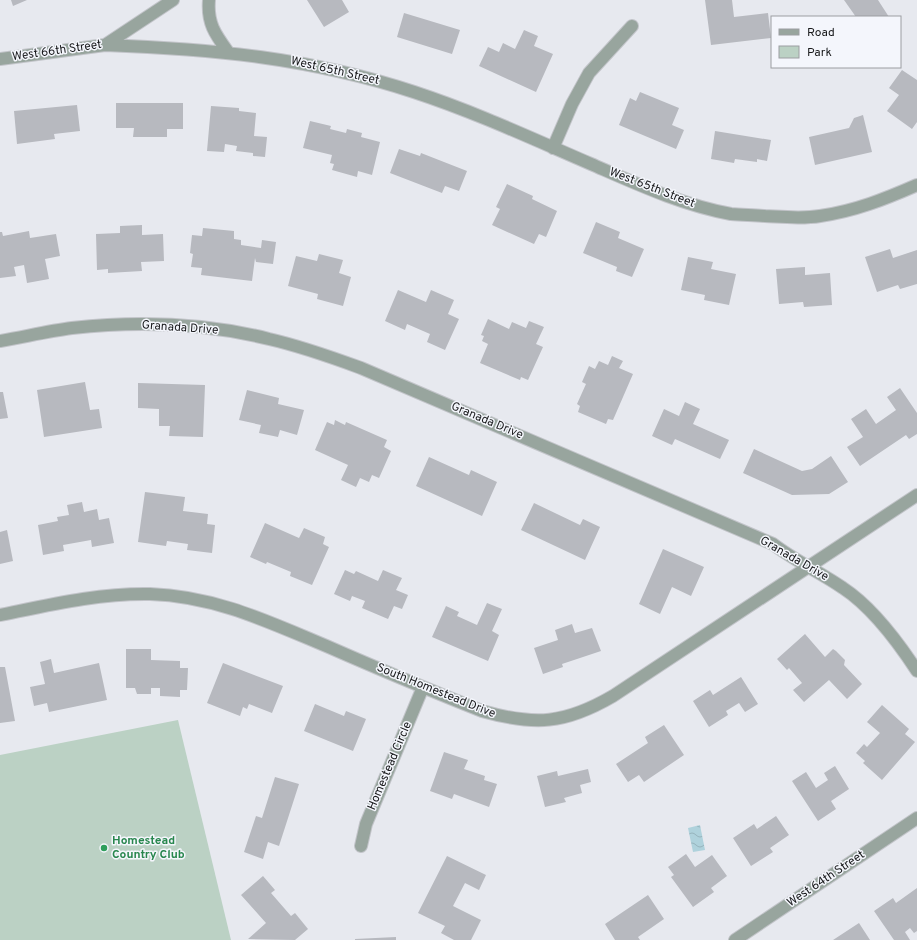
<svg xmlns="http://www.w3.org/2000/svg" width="917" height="940" font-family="Overpass,sans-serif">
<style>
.park{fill:#bbd1c4}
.water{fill:url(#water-waves)}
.building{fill:#b7b9bf}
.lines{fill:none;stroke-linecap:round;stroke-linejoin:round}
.minor-casing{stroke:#c2c4c9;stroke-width:14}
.minor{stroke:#98a59e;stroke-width:12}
.leisure-dot{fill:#2e9e5b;stroke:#f4f6fc;stroke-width:1.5}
.labels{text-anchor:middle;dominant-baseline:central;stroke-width:3;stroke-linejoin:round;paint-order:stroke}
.street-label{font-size:12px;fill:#18191b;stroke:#f4f6fc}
.leisure-label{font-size:12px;font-weight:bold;fill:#27864d;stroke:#f4f6fc;text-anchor:start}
</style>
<defs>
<pattern id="water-waves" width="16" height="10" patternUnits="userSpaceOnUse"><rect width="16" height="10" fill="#afd2dc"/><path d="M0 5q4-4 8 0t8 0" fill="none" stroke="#96b4bc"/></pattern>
</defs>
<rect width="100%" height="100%" fill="#e7e9ef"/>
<path class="park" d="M178 720 231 940H0V755Z"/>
<path class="water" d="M700 825 705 850 693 852 688 828Z"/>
<path class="building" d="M11 0H27L13 6Z
M307 0H342L349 12 324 27Z
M705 0H732L734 17 768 13 771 38 711 45Z
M844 0H878L889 17H856Z
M404 13 460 30 452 54 397 37Z
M524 30 538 36 534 46 553 54 536 92 479 66 488 47 499 52 503 43 515 49Z
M902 70 917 80V122L912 129 887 111 899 95 889 88Z
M640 92 679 108 672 125 684 130 676 149 619 125 630 98 636 101Z
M116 103H183V129H167V137H133L134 128H116Z
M77 105 80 131 54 134 55 139 17 144 14 111Z
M211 106 239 108V111L256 113 254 136 267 137 265 157 253 156V153L236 151 237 146 225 144 224 152 207 151Z
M863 115 872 152 815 165 809 137 849 128 854 118Z
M310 121 331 126 330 129 346 133 347 129 362 133 361 137 380 142 372 175 358 171 357 177 332 170 334 164 330 163 332 155 303 148Z
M715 131 771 140 767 161 757 159V162L735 159 734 163 711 159Z
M399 149 420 156 421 153 467 171 459 191 445 186 442 193 390 173Z
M507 184 533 196 532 199 557 211 546 237 539 234 534 244 492 225 500 209 496 207Z
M596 222 620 232 618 238 644 249 632 277 616 271 617 267 583 253Z
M142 225V235L163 234 164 261 141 262 142 271 108 273V269L97 270 96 234 120 233V226Z
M203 228 234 231V239L241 240V245L261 248 262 240 276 242 273 264 256 262 255 258 252 281 201 275 202 268 191 267 193 254 190 253 192 235 202 236Z
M29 231 30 238 56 234 60 256 45 259 49 279 27 283 24 265 14 267 16 276 0 278V232H2L3 236Z
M890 249 893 258 917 250V284L900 289 898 285 877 292 865 257Z
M319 254 343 260 339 273 351 277 343 306 317 299 318 294 288 286 296 256 317 261Z
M688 257 713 262 711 269 736 274 729 305 704 300 705 295 681 290Z
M805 267V275L830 273 832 305 804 307 803 302 779 304 776 269Z
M398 290 426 302 431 290 454 300 448 314 459 319 445 350 427 342 430 334 407 324 405 330 385 321Z
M488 319 509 329 512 322 526 328 529 321 544 327 536 344 543 347 528 380 521 377 520 380 480 363 488 344 482 341 484 336 481 335Z
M612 356 623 361 619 368 633 374 613 420 608 419 606 424 578 412 580 406 577 404 586 384 582 382 589 366 595 369 599 361 608 365Z
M85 382 90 410 99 409 102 428 44 437 37 390Z
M138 383 205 385 203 437 169 436 170 426H159V409L138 408Z
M900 388 917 413V434L909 439 906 435 860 466 847 447 863 437 851 419 866 409 876 424 896 410 887 397Z
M247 390 279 398 278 404 304 410 297 435 280 430 278 437 259 433 261 425 239 420Z
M0 392H3L8 418 0 419Z
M685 402 700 409 693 424 729 440 720 459 675 439 672 445 652 436 664 409 679 416Z
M335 420 345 425 346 422 387 440 384 447 391 451 379 478 372 475 369 482 360 478 356 487 341 480 348 465 315 450 327 422 334 425Z
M754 449 802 471 812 469 831 456 848 482 829 494 792 495 743 473Z
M429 457 469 475 471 470 497 482 482 516 416 486Z
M145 492 185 497 183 511 208 514 207 524 215 525 212 553 187 550 188 544 167 541 166 546 138 542Z
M82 502 84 512 97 509 99 520 109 518 114 543 92 547 91 540 63 545 64 551 43 555 38 525 58 521 57 517 69 515 67 505Z
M534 503 580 525 583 519 600 527 585 560 521 530Z
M265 523 299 538 304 528 325 537 323 544 329 547 312 585 290 576 291 572 267 562 266 564 250 557Z
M7 530 13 561 0 564V532Z
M663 549 704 567 691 596 672 587 660 614 639 604Z
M345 570 354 574 356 571 378 581 383 570 402 578 396 590 408 595 402 609 394 606 388 619 362 608 365 601 352 596 350 601 334 594Z
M487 603 502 609 492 631 499 635 488 661 432 637 446 606 459 612 457 616 477 625Z
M572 624 575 633 592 628 601 651 562 664 563 667 543 674 534 648 558 640 555 630Z
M805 634 825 657 833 649 836 651 845 660 844 665 862 684 847 699 829 680 804 702 793 690 802 683 789 668 787 670 777 659Z
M126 649H151V660L180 661V668H188L187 690H180V697L160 696V688H151V694H137L135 688H126Z
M51 659 54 673 99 663 107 700 49 712 47 703 34 706 30 687 45 684 40 662Z
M223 663 283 686 272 713 249 704 247 709 243 707 240 716 207 703Z
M0 667H5L15 721 0 723Z
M741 677 758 704 745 712 739 703 726 711 728 715 709 727 693 701 710 690 713 695Z
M315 704 344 716 346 711 366 719 353 751 304 731Z
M882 705 909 729 905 734 915 742 882 780 863 763 865 761 856 753 864 744 867 747 880 733 867 722Z
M664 725 684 755 644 782 639 775 628 782 616 764 648 743 645 737Z
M444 752 468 760 464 769 485 776 484 780 497 784 489 807 454 794 452 799 430 791Z
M835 766 849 789 831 801 836 809 818 821 792 781 806 772 816 788 828 780 824 773Z
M588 769 591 782 580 785 582 793 564 798 566 802 545 807 537 776 557 771 558 776Z
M275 777 299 784 279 846 268 842 263 859 244 852 256 816 262 818Z
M776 816 789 835 770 848 773 852 751 866 733 838 754 824 757 829Z
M686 854 695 867 712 855 727 876 711 888 714 892 693 907 671 877 674 875 668 867Z
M447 856 486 875 479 890 465 883 453 906 481 920 471 940H454L441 933 445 926 418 913Z
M263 876 275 890 271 893 291 916 295 913 308 929 295 940 248 939 266 923 241 895Z
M917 888V931L914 933 910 928 905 932 910 940H894L874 911 893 898 896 903Z
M648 895 664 919 638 937 640 940H615L605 924Z
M859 923 870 940H833Z
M396 937V940H355V939Z"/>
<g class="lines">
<g class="minor-casing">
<path id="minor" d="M209 0C207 23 215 34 228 52
M105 45C213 49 311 58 414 92 475 112 533 139 591 164 637 184 682 205 731 214 742 215 754 215 765 216 784 217 802 219 820 216 855 211 885 199 917 185
M0 59 105 45 173 0
M553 148 572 104 589 73 632 26
M0 341C24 337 48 331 72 328 136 321 205 323 269 339 300 346 331 357 361 368L773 544C795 561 820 572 843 588 872 607 898 642 917 671
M0 615C49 605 99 593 150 594 216 596 271 623 331 648 381 670 432 691 482 711 535 726 565 724 613 696L917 495
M361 846 366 824 423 687
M735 940 917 818"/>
</g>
<use href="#minor" class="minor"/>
</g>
<circle class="leisure-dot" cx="104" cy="848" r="4"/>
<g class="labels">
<g class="street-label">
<text transform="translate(57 51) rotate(-8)">West 66th Street</text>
<text transform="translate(335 71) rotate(13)">West 65th Street</text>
<text transform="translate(652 188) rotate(21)">West 65th Street</text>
<text transform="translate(180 328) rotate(4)">Granada Drive</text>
<text transform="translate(487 421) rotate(23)">Granada Drive</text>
<text transform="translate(794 559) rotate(30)">Granada Drive</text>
<text transform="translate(436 691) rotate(22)">South Homestead Drive</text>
<text transform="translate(390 766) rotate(-67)">Homestead Circle</text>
<text transform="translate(826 879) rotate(-34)">West 64th Street</text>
</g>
<g class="leisure-label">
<text x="112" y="841">Homestead<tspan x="112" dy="14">Country Club</tspan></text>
</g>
</g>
<rect x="771" y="16" width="130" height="52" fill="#f4f6fc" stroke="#9c9ea2"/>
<rect x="779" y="29" width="20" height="6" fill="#98a59e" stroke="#9c9ea2"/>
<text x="807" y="36" font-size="12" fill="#18191b">Road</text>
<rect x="779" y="46" width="20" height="12" fill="#bbd1c4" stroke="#9c9ea2"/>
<text x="807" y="56" font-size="12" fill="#18191b">Park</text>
</svg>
